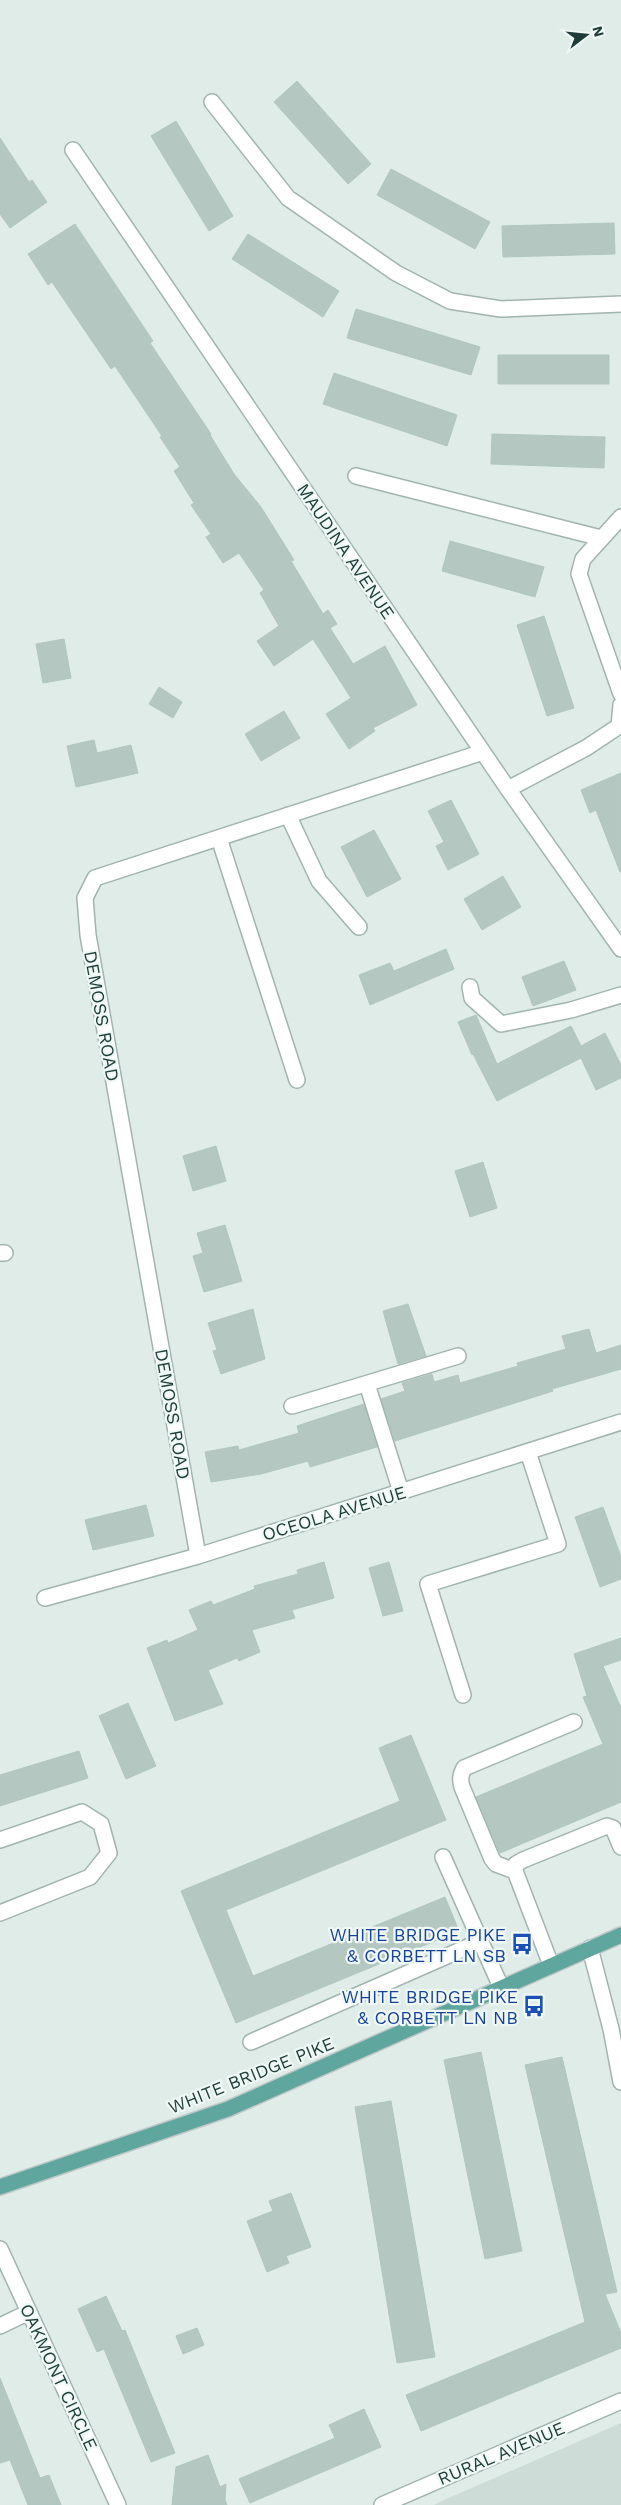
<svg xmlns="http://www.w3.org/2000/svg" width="621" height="2505" font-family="'Work Sans',sans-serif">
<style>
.built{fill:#cddcd7}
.building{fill:#b4c7c1;stroke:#b1c6c0}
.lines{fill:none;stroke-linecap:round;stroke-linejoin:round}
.minor-casing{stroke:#a1b4b0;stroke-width:18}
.major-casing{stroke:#c0c9c8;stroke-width:18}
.minor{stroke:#fff;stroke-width:15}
.major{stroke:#5fa69e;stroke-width:15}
.labels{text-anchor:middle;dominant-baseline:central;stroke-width:4.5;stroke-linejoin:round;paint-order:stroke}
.street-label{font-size:18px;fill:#1e3d39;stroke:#f0f8f5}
.transit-label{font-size:18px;fill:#164399;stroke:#f0f8f5;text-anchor:end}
</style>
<rect width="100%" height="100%" fill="#dfece8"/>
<path class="built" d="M621 2423V2505H434L444 2500Z"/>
<path class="building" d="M297 81 371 164 348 184 274 102Z
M176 121 233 216 209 231 151 136Z
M0 138 29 182 32 180 47 202 10 228 0 214Z
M391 169 490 222 475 249 377 195Z
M614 223 615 254 503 257 502 226Z
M75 224 153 341 150 343 211 434 210 435 234 474 261 507 294 560 291 561 323 614 328 610 337 624 330 628 353 664 385 646 417 705 373 728 375 731 349 749 326 714 351 698 313 639 274 666 257 641 279 626 260 593 264 590 239 553 223 563 206 537 211 534 191 505 194 503 174 471 180 467 160 437 162 436 115 366 111 369 52 282 48 285 28 254Z
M248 234 339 291 323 317 232 259Z
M356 309 480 347 471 375 347 338Z
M498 355H609V384H498Z
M334 373 457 415 447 446 323 404Z
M492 434 605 437 604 468 491 464Z
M450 541 544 567 535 597 442 571Z
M544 616 574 708 547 716 517 625Z
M64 639 71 678 43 683 36 644Z
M159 687 182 702 173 718 149 704Z
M284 711 300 738 261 761 245 734Z
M94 740 97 753 131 745 138 773 76 787 67 746Z
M621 773V872H620L596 810 590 813 581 790Z
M451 800 479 854 448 870 436 846 444 842 428 811Z
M374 830 401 879 367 897 341 847Z
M503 876 521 907 482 930 464 899Z
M446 949 454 969 370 1005 359 975 390 963 394 971Z
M564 961 576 990 533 1006 522 977Z
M476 1015 497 1064 571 1026 581 1046 605 1033 621 1065V1078L596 1090 581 1058 497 1101 473 1054 472 1055 458 1022Z
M216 1146 226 1181 193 1191 183 1156Z
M483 1162 497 1208 470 1217 455 1171Z
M225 1225 242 1281 204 1292 193 1256 203 1253 197 1233Z
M408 1304 426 1356 398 1364 383 1311Z
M253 1309 265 1359 221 1374 213 1351 217 1350 208 1323Z
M589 1329 596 1353 621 1345V1369L552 1389 553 1391 395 1441 381 1399 405 1391 402 1383 432 1374 434 1382 458 1375 460 1383 518 1366 517 1363 566 1349 562 1336Z
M364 1404 377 1447 310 1467 308 1461 261 1474 211 1482 205 1452 238 1446 239 1450 299 1433 297 1426Z
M146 1505 154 1536 93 1550 85 1520Z
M603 1507 621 1557V1579L600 1587 575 1517Z
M324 1562 334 1598 292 1610 295 1618 252 1630 260 1652 239 1661 237 1658 208 1670 223 1704 175 1721 147 1648 167 1640 168 1643 198 1630 189 1610 211 1601 213 1605 255 1589 254 1586 298 1574 297 1570Z
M389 1562 403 1611 383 1616 369 1568Z
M621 1638V1660L603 1666 621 1708V1802L500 1853 476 1797 603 1744 583 1697 587 1696 574 1654Z
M128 1703 156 1766 126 1779 99 1716Z
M411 1735 446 1820 226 1910 253 1976 445 1897 459 1931 236 2023 181 1891 400 1801 379 1748Z
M79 1751 88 1778 0 1806V1775Z
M481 2052 522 2251 485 2259 444 2060Z
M562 2057 617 2292 605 2294 621 2333V2348L421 2431 406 2395 585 2322 525 2065Z
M391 2101 435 2357 397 2363 355 2107Z
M291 2193 311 2247 286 2256 289 2263 267 2272 247 2221 273 2211 269 2201Z
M106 2296 122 2331 125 2330 175 2453 151 2462 104 2349 97 2352 78 2309Z
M197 2328 204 2345 183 2354 176 2336Z
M0 2378 40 2478 49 2475 61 2505H28L10 2460 0 2463Z
M364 2409 381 2447 250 2503 239 2479 335 2438 329 2425Z
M208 2455 220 2487 226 2484 225 2500 227 2505H172L176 2467Z"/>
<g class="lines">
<g class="minor-casing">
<path id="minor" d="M212 102 288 198 396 273 450 301 501 309 621 304
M73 150 508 789 621 949
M356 476 601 538
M621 517 583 559 579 574 621 694
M508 789 586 748 619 726 621 705
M288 815 319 881 359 927
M219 838 297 1080
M470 987 472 998 501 1024 571 1010 621 995
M0 1253H5
M367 1384 401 1492
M292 1406 458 1356
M198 1556 88 935 85 898 95 878 483 752
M45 1598 198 1556 621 1422
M463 1695 428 1584 558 1544 528 1452
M0 1840 82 1812 101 1824 109 1853 90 1877 0 1913
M443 1857 501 1987
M515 1871 496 1864 492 1859 462 1787C460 1780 460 1776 464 1768L574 1722
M590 1948 611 2029 621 2082
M551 1965 515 1871 516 1864 523 1860 607 1826 613 1828 621 1847
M251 2042 481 1941
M0 2249 118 2505
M0 2326 29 2312
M382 2505 621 2401"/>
</g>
<g class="major-casing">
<path id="major" d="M0 2187 228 2109 621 1935"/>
</g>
<use href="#minor" class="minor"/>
<use href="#major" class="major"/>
</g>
<defs>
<g id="bus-bare" transform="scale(1.725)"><path d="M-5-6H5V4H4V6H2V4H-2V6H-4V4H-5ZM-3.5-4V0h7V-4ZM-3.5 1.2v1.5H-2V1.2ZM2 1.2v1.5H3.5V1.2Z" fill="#1a4fb4" stroke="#f0f8f5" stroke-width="2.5" paint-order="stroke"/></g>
</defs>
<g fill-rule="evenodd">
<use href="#bus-bare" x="522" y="1944"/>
<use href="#bus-bare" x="534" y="2006"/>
</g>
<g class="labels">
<g class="street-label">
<text transform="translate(346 551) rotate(56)">MAUDINA AVENUE</text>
<text transform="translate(102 1016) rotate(80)">DEMOSS ROAD</text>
<text transform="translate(173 1414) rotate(80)">DEMOSS ROAD</text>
<text transform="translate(334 1513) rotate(-17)">OCEOLA AVENUE</text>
<text transform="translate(251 2075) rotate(-22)">WHITE BRIDGE PIKE</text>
<text transform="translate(59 2377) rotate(65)">OAKMONT CIRCLE</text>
<text transform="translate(501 2453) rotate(-23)">RURAL AVENUE</text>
</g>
<g class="transit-label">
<text x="506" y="1934">WHITE BRIDGE PIKE<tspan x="506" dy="21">&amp; CORBETT LN SB</tspan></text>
<text x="518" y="1996">WHITE BRIDGE PIKE<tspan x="518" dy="21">&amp; CORBETT LN NB</tspan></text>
</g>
</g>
<g transform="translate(586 35) rotate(74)" stroke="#f0f8f5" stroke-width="4" paint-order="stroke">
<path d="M0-4L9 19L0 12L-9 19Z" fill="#1e3d39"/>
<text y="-8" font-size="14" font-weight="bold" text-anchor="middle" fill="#1e3d39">N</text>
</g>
</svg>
